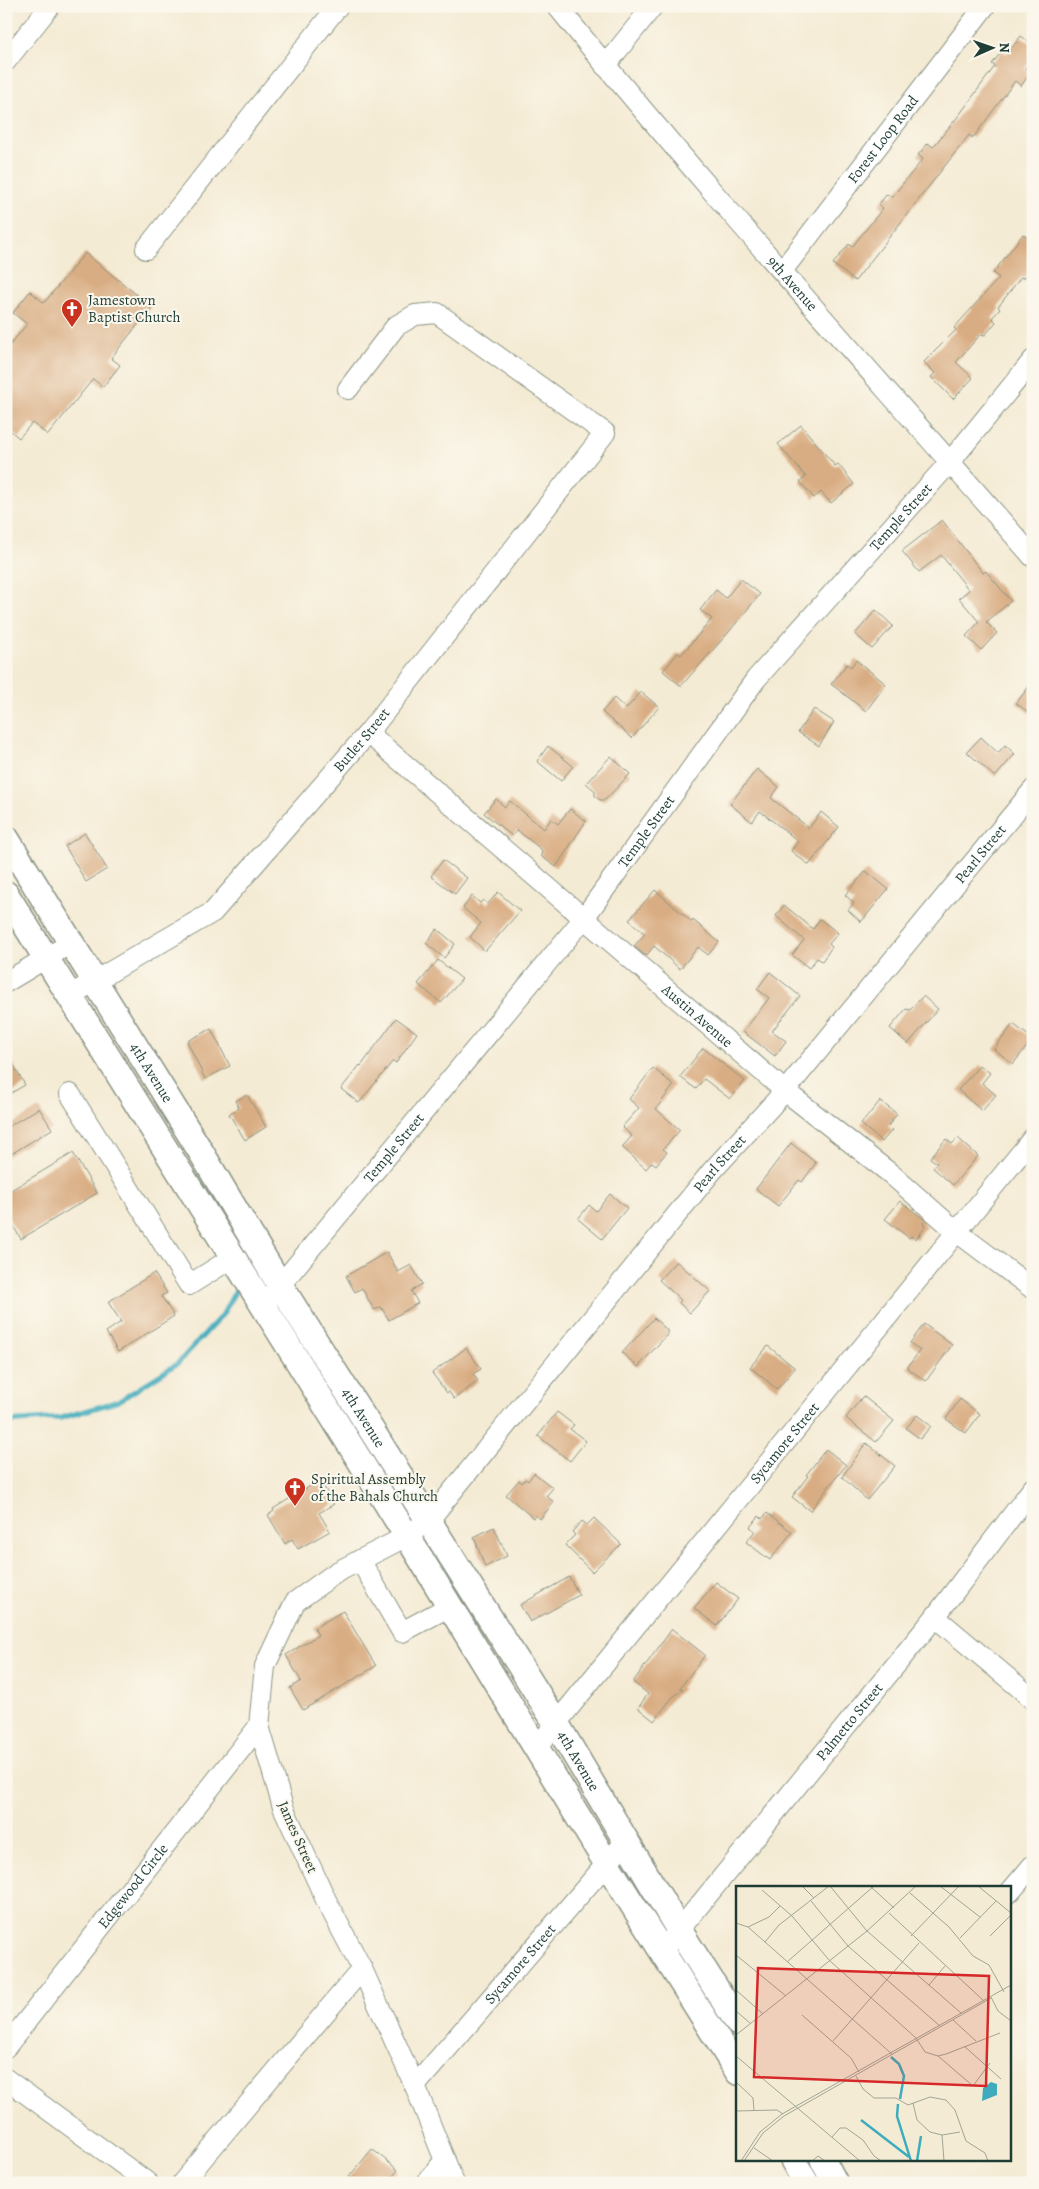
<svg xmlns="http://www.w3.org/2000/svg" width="1039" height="2189" font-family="Alegreya,serif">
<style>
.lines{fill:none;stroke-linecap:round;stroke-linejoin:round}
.stream{stroke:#3facbd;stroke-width:5}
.building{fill:#d9ad83}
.minor-casing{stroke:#8a9484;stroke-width:22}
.major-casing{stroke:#8a9484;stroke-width:28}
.minor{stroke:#fff;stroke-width:20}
.major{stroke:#fff;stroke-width:25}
.labels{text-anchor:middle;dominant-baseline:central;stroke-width:4;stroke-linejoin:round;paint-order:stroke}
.street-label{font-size:15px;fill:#1f3d34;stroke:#fbf7ec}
.poi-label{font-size:15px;fill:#1f3d34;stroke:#fbf7ec;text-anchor:start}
.inset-river{fill:none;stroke:#3facbd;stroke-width:2.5}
.inset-road{fill:none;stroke:#9fa594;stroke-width:1}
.view{fill:#d62828;fill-opacity:0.15;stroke:#d62828;stroke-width:2.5}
.inset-edge{fill:none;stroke:#1f3d34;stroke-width:2.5}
</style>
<rect width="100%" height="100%" fill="#fbf7ec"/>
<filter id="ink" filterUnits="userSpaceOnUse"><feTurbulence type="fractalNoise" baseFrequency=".02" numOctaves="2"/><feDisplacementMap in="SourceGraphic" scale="10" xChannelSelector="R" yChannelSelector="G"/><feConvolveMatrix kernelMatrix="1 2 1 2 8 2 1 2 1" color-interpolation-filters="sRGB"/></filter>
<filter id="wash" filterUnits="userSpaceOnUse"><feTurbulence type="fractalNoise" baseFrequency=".0096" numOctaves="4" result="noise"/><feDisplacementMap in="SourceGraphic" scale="20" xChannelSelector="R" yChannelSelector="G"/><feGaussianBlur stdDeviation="1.12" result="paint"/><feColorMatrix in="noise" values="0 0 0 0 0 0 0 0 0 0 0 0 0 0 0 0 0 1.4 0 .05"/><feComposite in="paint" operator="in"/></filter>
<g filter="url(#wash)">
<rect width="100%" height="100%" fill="#f4ebd4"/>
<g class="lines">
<path class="stream" d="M6 1422 61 1418 119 1401 178 1363 223 1314 240 1282"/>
</g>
<g id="blocks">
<path class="building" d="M1021 36 1033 45V58L1025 68 1031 72 1021 86 1015 81 973 138 969 135 855 281 833 264 849 244 852 247 883 208 879 204 887 194 892 197 923 159 918 155 928 143 933 147 960 114 995 66 992 64 1002 51 1007 54Z
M1023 234 1033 242V267L1024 278 1021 277 998 307 1000 309 992 318 996 322 985 335 981 334 956 362 973 378 953 399 931 377 935 373 924 362 956 330 954 328 999 278 993 273Z
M85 253 152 307 111 358 120 365 103 387 93 379 48 435 32 423 19 438 6 427V350L27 324 13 313 30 291 44 303Z
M801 425 835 466 838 464 854 484 831 503 821 492 814 498 800 482 806 477 778 444Z
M942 520 983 573 986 571 1011 601 986 622 997 633 981 650 966 636 979 622 959 598 969 590 941 555 919 572 902 551Z
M741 579 760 594 728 633 681 686 663 671 678 653 681 655 712 619 700 610 716 590 726 598Z
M876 610 893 626 872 649 855 634Z
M856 660 886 684 866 711 831 684 847 664 851 667Z
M1033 682V716L1016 703Z
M641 692 659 707 632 738 602 712 614 698 626 709Z
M814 709 834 722 819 746 798 732Z
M981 737 998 753 1005 745 1015 754 995 777 967 752Z
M548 746 573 766 561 781 537 761Z
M611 756 630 774 605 800H600L595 796V791L586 783Z
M757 769 779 787 771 798 809 828 821 812 839 827 809 865 791 851 798 841 760 811 752 822 730 804Z
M496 799 505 807 510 801 544 829 551 819 558 824 570 809 586 821 556 867 541 856 542 850 517 830 512 836 484 813Z
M85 833 107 869 86 882 65 846Z
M443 860 467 878 455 894 431 876Z
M866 871 888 889 861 922 848 910 854 903 845 895Z
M655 890 692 922 693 920 719 942 708 955 698 947 680 969 654 946 646 956 634 946 645 934 629 920Z
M498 892 520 911 485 951 470 937 481 923 463 908 472 896 480 903 483 900 488 904Z
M784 905 813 929 820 919 838 933 829 944 832 947 822 961 817 958 809 968 792 955 804 940 776 916Z
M437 929 455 944 444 958 426 943Z
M438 960 462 979 441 1003 418 984Z
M770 972 800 996 772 1031 786 1041 775 1056 743 1032 769 998 757 989Z
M923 996 938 1009 908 1044 890 1028 906 1009 910 1010Z
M396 1018 417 1033 396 1063 393 1061 359 1103 341 1089 360 1065 361 1066Z
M1013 1024 1033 1039 1013 1064 994 1049Z
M211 1029 230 1066 205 1079 187 1041Z
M703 1048 745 1081 730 1099 704 1079 696 1089 680 1077Z
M6 1052 25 1085 6 1096Z
M980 1065 990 1073 982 1083 996 1095 982 1111 958 1090Z
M653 1068 674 1085 656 1109 680 1130 663 1149 667 1152 656 1165 652 1162 646 1169 622 1147 632 1136 622 1127 639 1108 629 1099Z
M247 1095 266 1127 245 1140 229 1114 239 1108 235 1101Z
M880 1101 897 1114 888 1126 892 1130 882 1142 861 1124Z
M39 1108 52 1129 6 1157V1128Z
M958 1138 978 1156 953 1185 933 1168 937 1163 930 1158 946 1139 952 1144Z
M791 1143 816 1163 802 1182 799 1180 778 1206 756 1189Z
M73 1153 97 1193 21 1239 6 1214V1193Z
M610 1194 627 1208 602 1239 578 1219 589 1205 596 1211Z
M900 1201 925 1220 923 1223 926 1226 916 1239 911 1236 909 1238 885 1219Z
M387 1252 398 1272 411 1265 422 1284 411 1291 418 1303 389 1320 381 1307 374 1310 362 1288 355 1292 346 1276Z
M676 1261 710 1291 690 1313 679 1303 681 1300 659 1280Z
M154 1273 167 1293 161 1296 174 1316 118 1352 106 1332 121 1322 108 1302Z
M654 1318 667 1330V1335L638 1367 622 1353Z
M924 1324 952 1345 926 1381 907 1368 920 1350 910 1343Z
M768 1346 795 1368 777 1389 750 1367Z
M466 1348 481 1369 473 1374 478 1381 454 1399 449 1392 447 1393 432 1373Z
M863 1396 894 1421 876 1442 846 1418Z
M960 1399 980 1414 966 1433 946 1419Z
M557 1412 574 1425 570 1429 586 1441 570 1461 538 1436Z
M917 1415 931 1426 920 1439 906 1428Z
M866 1443 895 1466 867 1500 842 1477Z
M826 1449 846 1465 810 1511 792 1497 808 1476 806 1475Z
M534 1473 553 1488 546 1496 554 1502 540 1519 536 1515 533 1518 506 1495 519 1480 522 1483 525 1479 528 1481Z
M320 1480 334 1504 319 1513 330 1531 298 1549 292 1539 285 1544 268 1515 274 1511 273 1509Z
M767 1513 792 1532 770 1560 746 1542 755 1531 750 1527 759 1516 762 1519Z
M594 1518 621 1544 592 1572 565 1545 575 1535 572 1532 582 1521 587 1525Z
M494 1527 507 1556 485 1567 474 1537Z
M569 1577 579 1595 530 1622 520 1605Z
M716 1582 738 1599 717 1626 694 1608Z
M343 1611 376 1666 303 1710 290 1688 301 1681 286 1655 318 1635 314 1628Z
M672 1629 705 1655 680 1688 683 1689 672 1698 654 1721 638 1708 648 1694 633 1682Z
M372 2149 398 2170 387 2183H344Z"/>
</g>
</g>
<g filter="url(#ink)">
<use href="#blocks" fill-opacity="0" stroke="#8a9484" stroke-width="1"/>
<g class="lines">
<g class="minor-casing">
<g id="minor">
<path id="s1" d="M557 6C710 195 874 374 1033 557"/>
<path d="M6 61 50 6"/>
<path d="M605 66 653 6"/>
<path d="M146 249 338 6"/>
<path id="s2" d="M782 271 985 6"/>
<path id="s3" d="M368 733 785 1091 891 1174 957 1232 1033 1289"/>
<path d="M6 982 71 943"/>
<path id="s4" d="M69 996 213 912 368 733 605 433 437 313 415 315 396 326 348 389"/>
<path d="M70 1094 189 1285 232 1258"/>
<path id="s5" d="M272 1295 584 918 756 679 950 462 1033 360"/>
<path d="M360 1560 402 1632 450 1606"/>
<path d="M935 1617 1033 1699"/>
<path id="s6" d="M537 1747 1033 1138"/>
<path d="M1010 1892 1033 1865"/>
<path id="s7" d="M662 1951 935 1617 1033 1488"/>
<path id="s8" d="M6 2047 259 1726"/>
<path d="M6 2079 148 2183"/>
<path id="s9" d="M415 2086 626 1841"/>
<path d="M182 2183 362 1969"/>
<path d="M426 2183 445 2160"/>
<path id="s10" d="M454 2183 415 2086 362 1969 327 1902 283 1807 259 1726 265 1666 295 1602 337 1572 407 1536 429 1520 712 1171 785 1091 1033 790"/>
</g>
</g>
<g class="major-casing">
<g id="major">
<path id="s11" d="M6 838 201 1152 280 1285 556 1723 679 1930 738 2023"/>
<path d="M6 894 407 1536 607 1864 738 2072"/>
<path d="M793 2160 806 2183"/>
<path d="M823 2160 835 2183"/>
</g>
</g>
<use href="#minor" class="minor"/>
<use href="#major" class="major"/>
</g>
</g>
<defs>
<g id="church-pin" transform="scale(1.125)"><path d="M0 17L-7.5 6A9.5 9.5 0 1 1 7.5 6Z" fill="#c8321e" stroke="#fbf7ec"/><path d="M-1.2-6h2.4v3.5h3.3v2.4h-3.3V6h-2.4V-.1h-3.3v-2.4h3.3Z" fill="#fff"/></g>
</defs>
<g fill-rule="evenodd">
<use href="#church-pin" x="72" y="309"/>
<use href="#church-pin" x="295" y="1488"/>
</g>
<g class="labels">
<g class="street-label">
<text stroke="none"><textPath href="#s2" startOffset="166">Forest Loop Road</textPath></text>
<text stroke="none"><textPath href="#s1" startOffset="364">9th Avenue</textPath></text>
<text stroke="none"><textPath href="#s5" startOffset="1001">Temple Street</textPath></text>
<text stroke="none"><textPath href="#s4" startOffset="394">Butler Street</textPath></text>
<text stroke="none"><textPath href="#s5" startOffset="596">Temple Street</textPath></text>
<text stroke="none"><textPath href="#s10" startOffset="1651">Pearl Street</textPath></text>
<text stroke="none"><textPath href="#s3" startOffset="434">Austin Avenue</textPath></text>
<text stroke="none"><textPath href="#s11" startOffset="276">4th Avenue</textPath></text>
<text stroke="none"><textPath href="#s5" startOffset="191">Temple Street</textPath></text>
<text stroke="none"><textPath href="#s10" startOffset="1246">Pearl Street</textPath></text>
<text stroke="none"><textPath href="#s11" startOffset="681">4th Avenue</textPath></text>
<text stroke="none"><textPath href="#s6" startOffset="392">Sycamore Street</textPath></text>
<text stroke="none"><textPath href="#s7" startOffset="296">Palmetto Street</textPath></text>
<text stroke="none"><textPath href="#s11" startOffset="1086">4th Avenue</textPath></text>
<text transform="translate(298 1837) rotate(66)">James Street</text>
<text stroke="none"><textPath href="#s8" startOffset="205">Edgewood Circle</textPath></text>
<text stroke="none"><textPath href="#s9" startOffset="161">Sycamore Street</textPath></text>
</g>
<g class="poi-label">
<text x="88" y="300">Jamestown<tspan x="88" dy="17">Baptist Church</tspan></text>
<text x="311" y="1479">Spiritual Assembly<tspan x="311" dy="17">of the Bahals Church</tspan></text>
</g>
</g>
<g transform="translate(736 1886)">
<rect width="275" height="275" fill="#f4ebd4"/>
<path d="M255 196 261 198V209L246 215 247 202Z" fill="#3facbd"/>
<path class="inset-river" d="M155 171 163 178 168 190 164 213M162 218 161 230 175 275M125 234 173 271M181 275 185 250"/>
<path class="inset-road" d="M66 0 78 12M94 0 131 45 225 127M134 0 158 22M204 0 244 31M242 0 275 27M26 4 56 30 93 74 180 152 189 166 202 170 210 168 264 147M174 7 213 41 237 70 253 79 268 106M75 15 112 60 204 140M153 27 248 115M0 37 12 41 156 168M12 41 33 31 44 20M175 50 223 0M254 50 275 29M224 52 260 15M29 56 43 39 93 0M0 69 50 110M51 76 138 0M193 99 209 80M0 104 27 128M255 111 262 125 275 135M0 125 14 137M66 129 115 172 123 186M217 134 240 155M0 149 131 45 180 0M97 155 183 57M228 160 265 193M0 170 124 275M202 170 237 200 254 177M120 190 127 203 138 212H160L172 219 194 211 210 214 219 224 230 255 249 267 252 275M0 196 17 212 18 224M177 217 181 234 194 246 206 249 224 246M0 225 41 224 47 228M206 249 208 275M96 251 104 242H110L127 254 138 270 145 275M18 262 37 275M5 275 24 246 46 228 275 99M8 275 27 247 48 230 255 112M76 275 82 270 89 275"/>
<path class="view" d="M22 82 253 90 250 200 18 191Z"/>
<rect width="275" height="275" class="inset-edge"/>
</g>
<rect width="1039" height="2189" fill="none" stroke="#fbf7ec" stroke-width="25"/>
<g transform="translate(992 48) rotate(88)" stroke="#fbf7ec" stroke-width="4" paint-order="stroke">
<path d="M0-4L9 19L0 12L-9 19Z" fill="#1f3d34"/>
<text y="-8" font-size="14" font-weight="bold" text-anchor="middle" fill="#1f3d34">N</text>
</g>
</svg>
